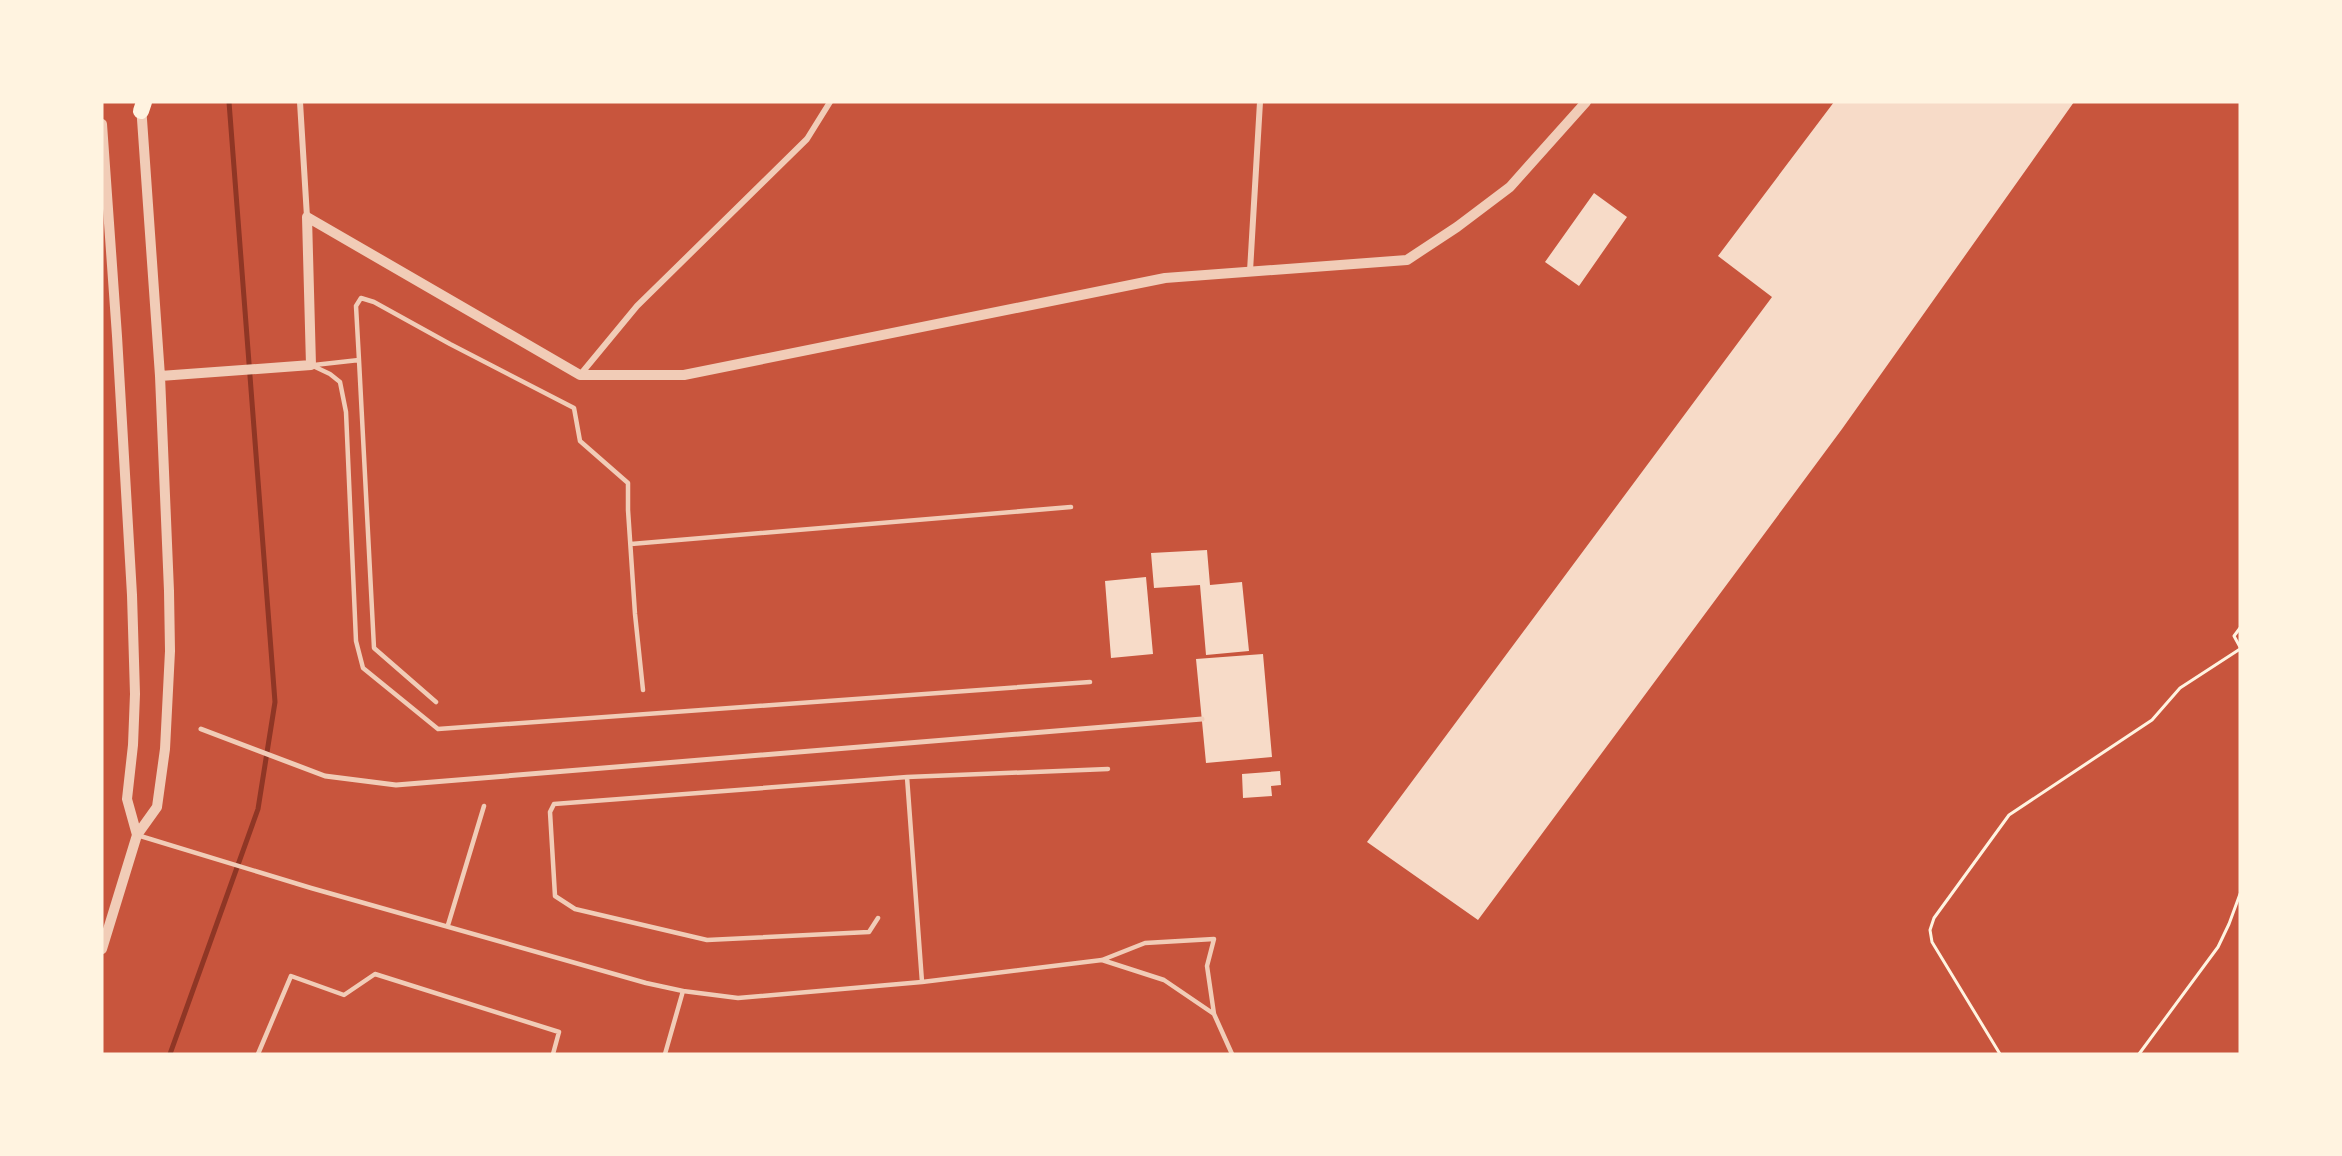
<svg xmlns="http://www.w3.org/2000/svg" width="2342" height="1156" font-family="'PT Sans Narrow',sans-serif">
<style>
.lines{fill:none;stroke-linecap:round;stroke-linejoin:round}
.stream{stroke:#8f3625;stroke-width:5}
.building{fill:#f7dbc8}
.path{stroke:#fff3e0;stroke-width:3}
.service{stroke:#f1ccb7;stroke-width:4.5}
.pedestrian{stroke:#f1ccb7;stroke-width:5}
.minor{stroke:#f1ccb7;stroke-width:6}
.tertiary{stroke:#f1ccb7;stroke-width:10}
.trunk{stroke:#fff3e0;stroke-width:16}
</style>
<rect width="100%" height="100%" fill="#c8553d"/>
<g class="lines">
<path class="stream" d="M170 1054 258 809 275 702 229 102"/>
</g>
<path class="building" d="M1834 102H2074L1842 429 1478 920 1367 842 1772 297 1718 256Z
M1594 193 1627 217 1579 286 1545 262Z
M1207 550 1210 585 1242 582 1249 651 1206 655 1200 585 1154 588 1151 553Z
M1146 577 1153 654 1111 658 1105 581Z
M1263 654 1272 757 1206 763 1196 659Z
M1280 771 1281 785 1271 786 1272 796 1243 798 1242 774Z"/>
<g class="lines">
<path class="path" d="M2240 628 2234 636 2240 647
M2000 1054 1932 942 1930 930 1934 918 2009 815 2152 720 2180 688 2240 649
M2139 1054 2218 947 2229 924 2240 894"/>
<path class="service" d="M359 360 356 306 361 298 374 302 450 344 574 408 580 441 628 483V510L635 614 643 690
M311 365 330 374 340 382 346 412 356 641 363 668 438 729 1090 682
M314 365 359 360 374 648 436 702
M631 544 1071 507
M907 777 922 982
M137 835 311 888 646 983 683 991 738 998 922 982 1102 960 1145 943 1214 939 1207 966 1214 1014 1232 1054
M878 918 869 932 707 940 575 909 555 896 550 812 554 804 907 777 1108 769
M448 925 484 806
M1102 960 1164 980 1214 1014
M258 1054 291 976 344 995 375 974 559 1032 553 1054
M665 1054 683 991"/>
<path class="pedestrian" d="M201 729 325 776 396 785 1202 719"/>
<path class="minor" d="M300 102 307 217
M1250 271 1260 102
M580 375 637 306 807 139 830 102"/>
<path class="tertiary" d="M102 124 117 336 132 595 135 694 133 745 127 799 137 835 157 807 165 749 170 651 169 591 160 376 141 105
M307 217 580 375H684L1165 278 1407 260 1457 227 1510 187 1586 102
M160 376 311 365 307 217
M102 949 137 835"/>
<path class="trunk" d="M141 111 144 102"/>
</g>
<rect width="2342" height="1156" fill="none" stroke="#fff3e0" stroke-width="207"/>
</svg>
